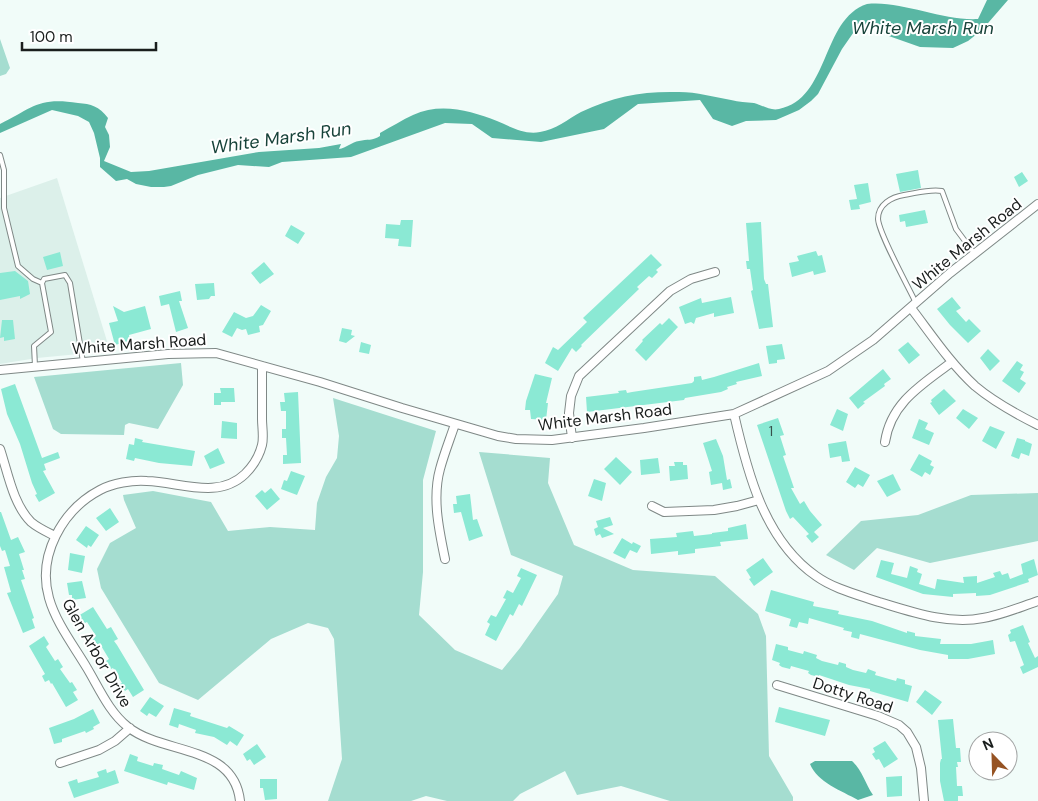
<svg xmlns="http://www.w3.org/2000/svg" width="1038" height="801" font-family="'DM Sans',sans-serif">
<style>
.built{fill:#dcf0ea}
.green{fill:#a5ddd0}
.water{fill:#59b7a4}
.building{fill:#8be9d4}
.lines{fill:none;stroke-linecap:round;stroke-linejoin:round}
.service-casing{stroke:#7f8886;stroke-width:6}
.minor-casing{stroke:#7f8886;stroke-width:10}
.service{stroke:#fff;stroke-width:4}
.minor{stroke:#fff;stroke-width:8}
.labels{text-anchor:middle;dominant-baseline:central;stroke-width:4;stroke-linejoin:round;paint-order:stroke}
.number-label{font-size:14px;fill:#36514b}
.street-label{font-size:16px;fill:#1a1e1d;stroke:#fff}
.water-label{font-size:18px;font-style:italic;fill:#18433a;stroke:#fff}
</style>
<rect width="100%" height="100%" fill="#f1fcf9"/>
<path class="built" d="M57 178 110 351 37 358 0 364V198Z"/>
<path class="green" d="M0 39 10 68 6 74 0 76Z
M181 363 183 385 158 429 129 423 125 425 124 435 61 434 53 429 34 377Z
M333 398 436 431 423 480V572L419 615 455 650 502 670 520 648 558 594 563 576 511 555 479 452 550 458 548 483 574 545 633 570 715 576 758 614 766 636 769 756 793 797V801H670L621 786 577 795 565 771 520 794 513 801H447L426 796 411 801H328L342 759 334 639 328 628 308 623 271 639 198 700 159 683 101 588 97 569 110 543 136 528 124 500 123 495 153 491 211 502 228 531 270 527 315 530 317 503 326 477 337 458 339 436Z
M1038 493V541L930 563 877 548 854 570 826 555 861 521 918 515 971 495Z"/>
<path class="water" d="M987 0H1008L982 30 968 41 953 48 920 47 886 35 874 25 858 26 842 49 818 94 811 101 799 110 776 120 746 121 732 126 713 119 700 100 638 104 604 129 541 142 492 138 472 124 445 123 351 157 282 162 269 167 238 165 198 175 171 186 164 187H151L136 184 127 179 116 181 100 167V158L94 133 89 122 78 116 52 110 0 133V124C33 108 37 97 78 103 91 104 99 106 108 118L105 127 109 135 110 147 104 161 131 172 149 171 259 152 319 148 341 144 339 149C346 148 352 142 359 141 367 139 373 141 380 136V133C391 127 402 120 413 115 441 102 471 111 497 121 511 127 525 135 540 132 555 130 568 119 581 112 615 96 642 91 679 92 697 92 714 97 731 100 739 102 746 102 754 103 762 105 770 111 779 109 830 99 821 19 867 4 900 0 942 21 978 19Z
M815 761H852C862 770 865 783 873 795L858 800C842 791 817 782 810 764Z"/>
<path class="building" d="M918 170 921 188 900 192 896 174Z
M1022 172 1028 181 1019 187 1014 177Z
M868 183 871 202 859 205 860 209 851 210 849 200 857 199 854 185Z
M925 210 928 223 906 227 905 221 900 222 899 215Z
M401 220H413L411 247 398 246 399 239 385 238 386 224 400 225Z
M761 222 764 279 766 284H768L773 327 759 329 751 291 753 290 750 269H747L746 261H749L746 223Z
M291 225 305 233 298 244 285 236Z
M816 251 818 256 822 255 826 272 814 275 813 271 792 277 789 263 799 261 797 256Z
M60 252 63 266 47 270 43 257Z
M651 254 662 265 656 270 658 272 652 278 649 276 637 287 639 289 581 345 582 346 576 352 572 348 558 371 545 363 553 347 558 350 587 322 583 318Z
M264 262 274 274 260 284 251 273Z
M15 271 28 281 30 294 20 299V296L0 300V273Z
M214 283 215 296H211L209 299 197 300 195 284Z
M180 291 182 301H179L188 328 176 332 169 304 161 306 159 296Z
M731 297 734 313 714 317V313L696 318 694 324 691 322 685 324 679 307 701 298 702 303Z
M952 297 961 308 956 311 966 322 969 319 981 331 968 343 950 325 937 309Z
M261 305 271 311 263 325 259 326 260 332 248 335 246 329 242 330 237 328 232 337 222 332 234 312 246 318 253 316Z
M113 306 124 312 145 306 151 329 129 335 130 341 115 345 109 323 118 321Z
M669 318 678 327 646 361 635 350 643 341 642 340 660 323 662 325Z
M2 320H13L15 339 4 341V337L0 338Z
M342 328 352 330 351 335 355 336 346 343 339 341Z
M361 342 371 345 369 354 359 352Z
M908 342 920 355 909 364 898 350Z
M782 344 785 359 777 360V363L769 364 766 346Z
M988 349 1000 361 990 371 980 358Z
M1017 361 1023 365 1020 370 1024 372 1020 379 1026 383 1019 393 1002 381Z
M759 363 762 376 736 382 737 384 727 387 728 389 721 392 685 398 684 400 587 412 586 397 619 393 618 391 626 390 627 393 632 392 692 383 694 381V377L701 376 702 380 714 377Z
M883 369 891 379 884 384 885 386 863 402 865 403 858 409 849 398Z
M535 374 552 378 546 403H548L546 420 531 419 530 410H525L526 401Z
M15 384 42 458 58 452 60 458 44 464 46 470 43 471 55 493 39 502 35 495 37 494 32 483 20 444 7 414 1 389Z
M220 388H234L235 402H221V405H214V393H221Z
M944 389 956 401 939 415 930 403 932 402 931 400Z
M298 392 301 463 283 464V455H287L286 438H282V429H286V411H281L280 402H285L284 393Z
M837 409 848 414 843 431 830 425Z
M963 409 978 418 969 429 956 418Z
M778 418 784 435 780 436 786 455 783 456 794 488H791L800 504 804 501 810 511 822 525 814 532 819 537 812 543 806 536 809 534 793 517 790 519 786 511 757 425Z
M919 419 928 423 925 429 934 433 929 445 912 438Z
M222 421 237 423V439L221 438Z
M990 426 1005 432 996 449 982 441Z
M135 438 143 440 142 442 195 451 192 466 159 463 135 458 134 461 126 459 129 444 134 445Z
M1017 438 1025 440V441L1032 444 1029 456 1021 453 1019 459 1011 456Z
M716 439 723 456 727 480 730 479 732 488 723 490 722 483 711 485 709 472 712 471 703 443Z
M846 441 850 461 842 462 841 456 830 458 828 444Z
M218 448 225 463 210 469 204 456Z
M919 454 932 461 930 465 934 467 930 475 925 472 922 477 910 470Z
M616 457 632 472 620 485 604 469Z
M658 458 660 473 641 475 640 460Z
M674 462H683V465H687L688 479 670 481 669 466H675Z
M855 467 870 475 863 487 858 484 855 488 846 482Z
M291 471 305 476 297 495 281 489 284 480 287 481Z
M893 474 901 490 887 497 877 481Z
M594 479 606 483 602 501 588 496Z
M271 488 280 499 267 510 255 496 262 490 265 493Z
M470 494 473 520 477 519 483 536 469 541 461 512 454 513 453 504H457L456 496Z
M110 508 119 522 106 531 96 518Z
M0 512H1L11 540 18 537 25 552 19 554 24 570H22L25 579 21 580 34 618 32 619 35 628 23 633 7 593 11 592 4 567 10 566 5 550 2 551 0 546Z
M610 517 613 525 603 528 614 534 602 538 600 534 596 536 594 529 598 527 596 521Z
M746 524 748 539 720 542 721 546 695 549V553L678 555V551L651 554 650 539 677 537 676 533 693 531 694 536 712 534V533L728 531V528Z
M86 526 99 535 91 547 88 545 87 548 76 540Z
M622 538 632 544 633 542 641 546 637 553 630 550 625 559 613 553Z
M70 553 85 556 82 573 68 570Z
M763 558 773 572 754 586 749 579 751 578 746 570Z
M1034 559 1038 575 1028 579 1029 582 990 595 976 596V593L953 594V597L923 594 876 577 881 560 894 563 891 574 907 578 910 566 918 569 917 572 922 574 919 584 935 589 937 579 964 583 963 577 977 576V583L995 577 993 573 1000 571 1002 575 1008 573 1010 579 1023 574 1021 564Z
M521 568 537 575 522 606 519 604 513 616 510 614 496 641 485 635 490 624 487 622 491 615 496 617 506 599 503 598 507 590 513 593 521 578 517 576Z
M82 581 86 598 72 600V595H69L67 583Z
M771 590 814 602 813 606 839 611 838 614 872 621 907 633V631L915 633V636L941 639 940 644H971L993 640 995 654 968 659H948V655L920 650 860 634 859 639 851 637 852 632 843 630 844 628 809 618 808 624 799 622 797 628 789 626 791 619 765 611Z
M93 607 107 629 111 627 118 639 114 641 117 645 144 690 133 697 128 689 125 691 120 684 122 683 113 668 111 669 106 661 109 659 100 644 97 646 92 639 96 636 87 622 83 624 78 616Z
M1023 625 1030 642 1028 643 1035 658 1038 656V667L1023 674 1020 667 1024 665 1015 641 1010 642 1008 635 1011 633 1010 630Z
M44 636 49 644 46 647 55 661 58 659 63 667 60 669 70 683 72 682 77 690 73 692 78 700 66 707 52 683 51 684 49 680 45 682 42 676 45 674 29 646Z
M776 644 788 647V650L803 654 804 651 817 655 816 658 822 661 838 665 839 662 846 664V667L853 670 866 673 868 669 876 672 875 675 896 681 897 678 905 680V684L912 686 908 702 870 691V689L849 685 819 675V677L811 675 808 673 809 671 791 666 790 669 782 667 779 665 780 663 772 660Z
M925 690 942 702 932 715 916 702Z
M150 697 164 706 156 717 149 713 147 716 140 711Z
M779 707 830 720 825 736 775 722Z
M174 708 191 713 190 716 227 728 229 726 244 735 237 746 230 741 227 745 214 737 195 733 196 730 179 724 178 728 169 725Z
M93 709 100 723 93 727 94 729 86 733 85 731 62 739V742L54 744 49 728 74 719Z
M953 719 956 748H960L961 762H957L958 767H956L957 786H962L963 796H958V801H944L940 781V763L941 759H942L938 720Z
M885 741 898 759 884 768 879 759 876 760 872 754 875 752 873 748Z
M257 744 266 757 254 765 250 759 247 761 243 754Z
M130 754 138 757 137 761 153 766 154 763 163 765 162 769 179 775 181 771 197 778 194 790 168 782 167 785 124 771Z
M106 769 107 773 115 770 119 783 74 798 68 782 77 779 78 783 99 777 97 772Z
M902 776V796L887 797 886 777Z
M260 779H277V799L265 800 263 788H260Z"/>
<g class="lines">
<g class="service-casing">
<path id="service" d="M0 155 4 170V208L18 266 33 279 42 283
M916 303C908 286 879 234 878 219 878 204 892 197 904 195 917 193 929 189 942 191L956 229 974 253
M35 366 34 346 51 332 42 283 44 279 65 275 70 283 83 362"/>
</g>
<g class="minor-casing">
<path id="minor" d="M911 308C931 334 950 363 975 386 994 402 1016 414 1038 425
M0 370 168 354 216 353 320 382 402 408 498 436 516 439 552 440 644 428 734 414 828 371 873 340 950 273 1038 204
M734 414C747 471 764 540 816 576 834 589 859 595 879 602 912 612 949 625 983 618 1002 615 1020 607 1038 601
M572 438 569 413 571 396 579 376 670 291 691 279 715 272
M885 442C891 402 923 384 952 362
M0 449C8 473 13 504 31 522 38 528 47 532 55 536
M652 506 664 512 714 510 737 506 759 500
M445 559C439 530 432 498 440 469 444 454 450 439 455 424
M777 685 878 716 899 725 907 732 916 747 921 768 924 801
M60 763 99 750 115 741 130 728
M240 801C234 744 163 755 128 727 109 712 99 688 87 668 74 646 56 623 49 598 37 556 62 510 100 490 113 483 132 480 147 481 180 482 218 500 245 474 253 466 259 457 262 445 264 437 262 427 262 419 262 401 262 383 262 366"/>
</g>
<use href="#service" class="service"/>
<use href="#minor" class="minor"/>
</g>
<g class="labels">
<g class="number-label">
<text x="771" y="431">1</text>
</g>
<g class="street-label">
<text transform="translate(967 244) rotate(-39)">White Marsh Road</text>
<text transform="translate(139 344) rotate(-4)">White Marsh Road</text>
<text transform="translate(605 417) rotate(-7)">White Marsh Road</text>
<text transform="translate(97 653) rotate(60)">Glen Arbor Drive</text>
<text transform="translate(853 695) rotate(18)">Dotty Road</text>
</g>
<g class="water-label">
<text x="923" y="28">White Marsh Run</text>
<text transform="translate(281 138) rotate(-8)">White Marsh Run</text>
</g>
</g>
<g transform="translate(993 756) rotate(337)"><circle r="24" fill="#ffffff" stroke="#a3a5a5"/>
<path d="M0-4L9 19L0 12L-9 19Z" fill="#965323"/>
<text y="-8" font-size="14" font-weight="bold" text-anchor="middle" fill="#1a1e1d">N</text>
</g>
<path d="M22 42v8h134v-8" fill="none" stroke="#1a1e1d" stroke-width="2.5"/>
<text x="30" y="42" font-size="15" fill="#1a1e1d" stroke="#ffffff" stroke-width="4" paint-order="stroke">100 m</text>
</svg>
